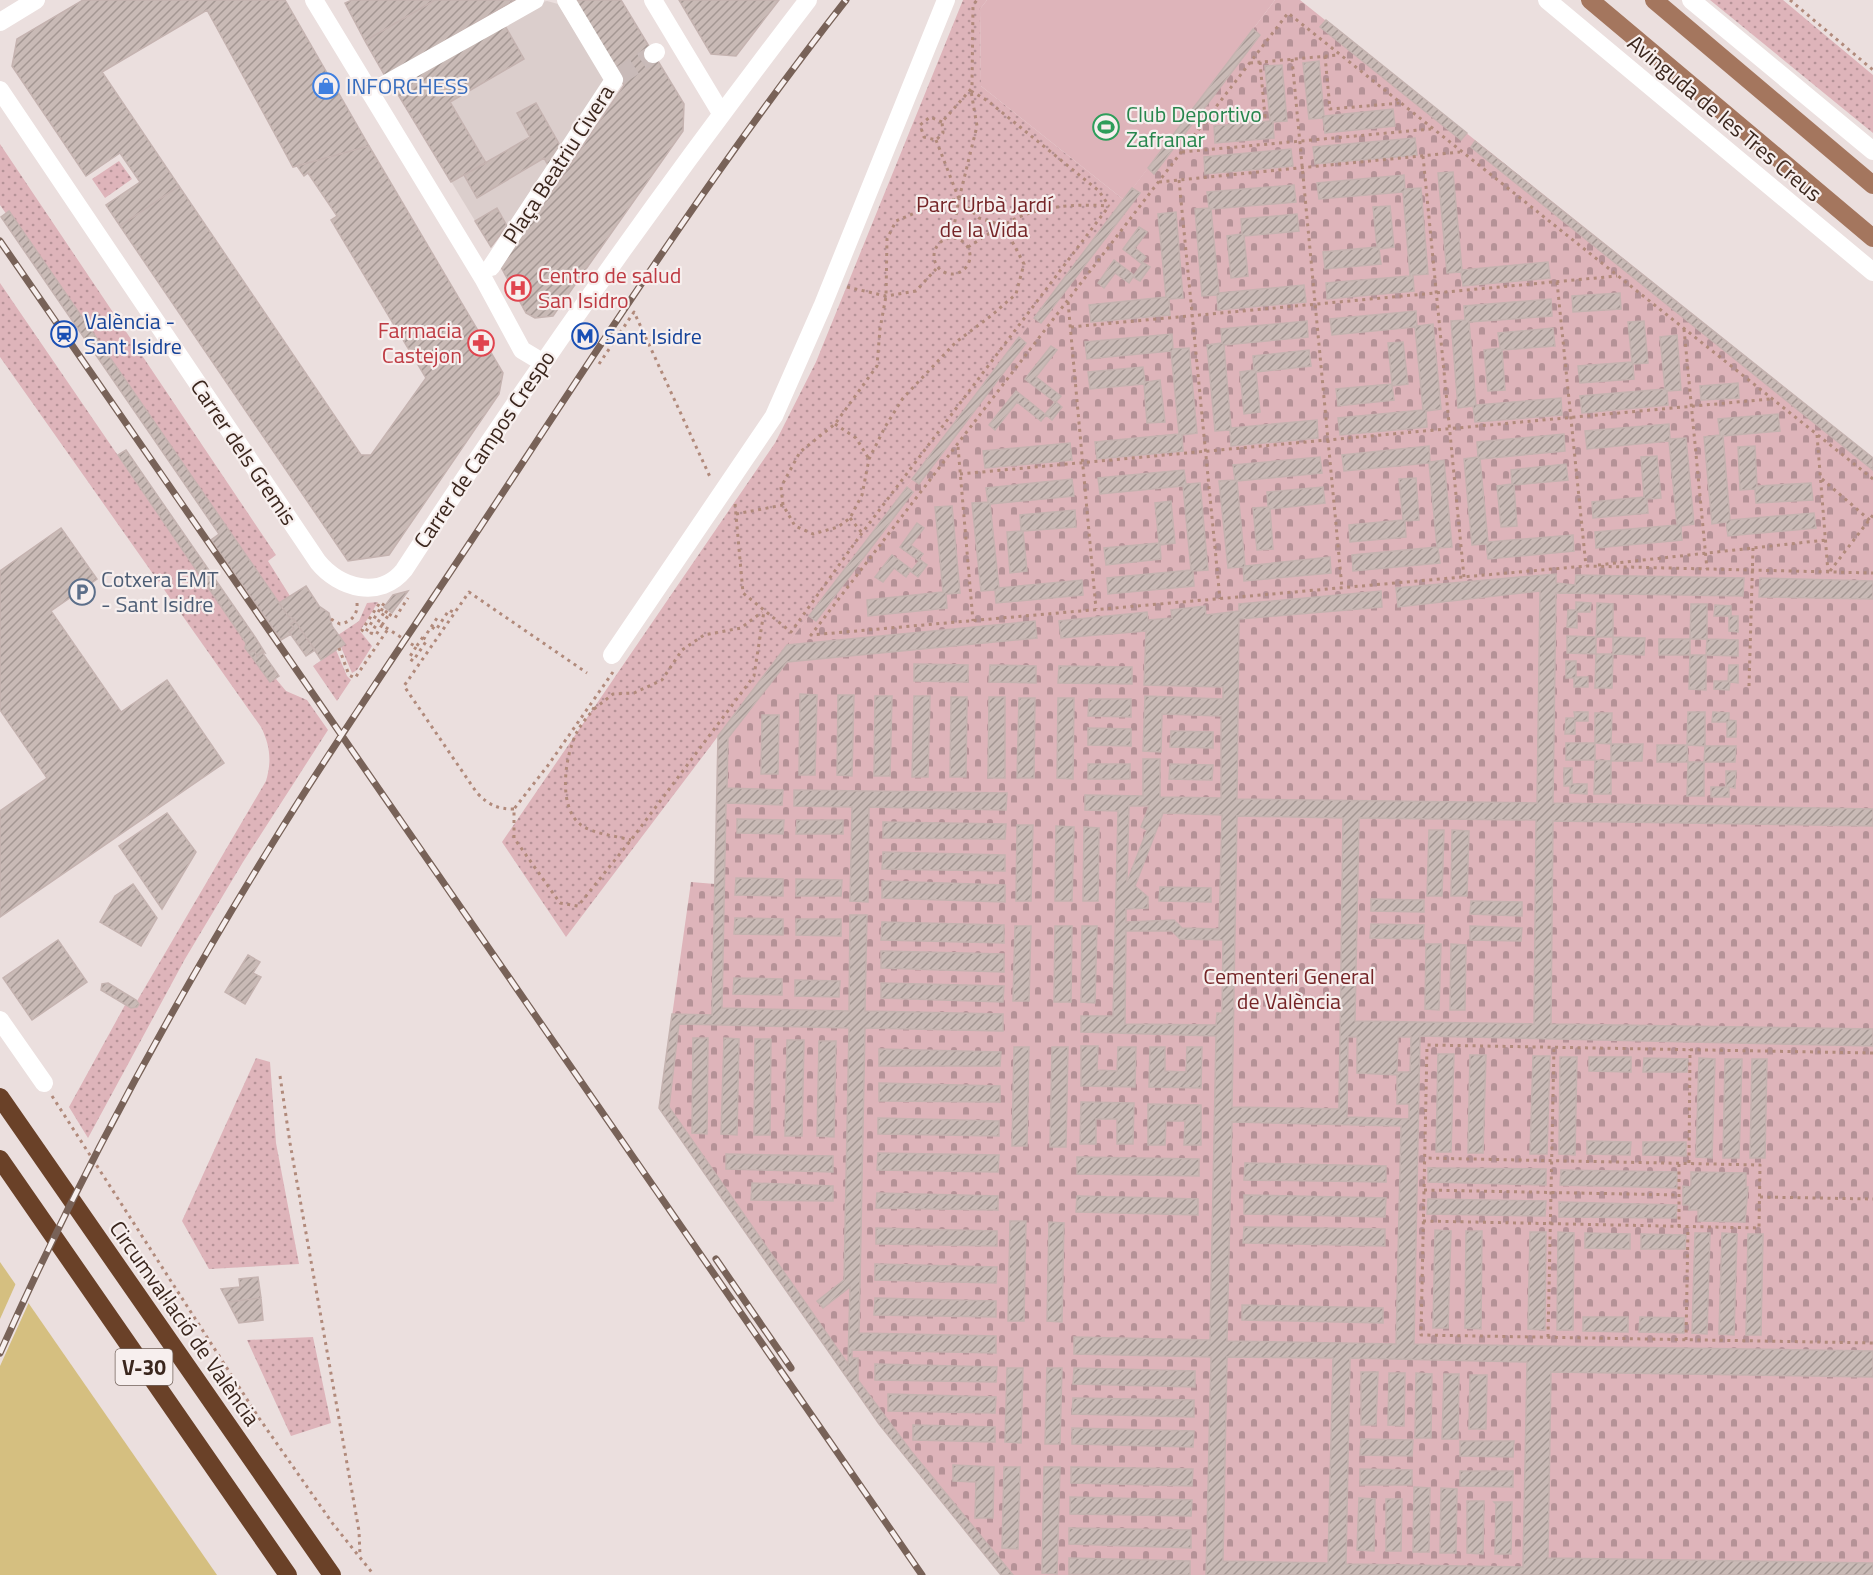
<svg xmlns="http://www.w3.org/2000/svg" width="1873" height="1575" font-family="'Titillium Web',sans-serif">
<style>
.built{fill:#dbcecc}
.green{fill:url(#green-dots)}
.cemetery{fill:url(#cemetery-stones)}
.pitch{fill:#deb4ba}
.water{fill:#d5bf80}
.pier{fill:#ebdfde}
.building{fill:url(#building-hatch);stroke:#c5b3b0;stroke-width:1.5;fill-rule:evenodd}
.lines{fill:none;stroke-linecap:round;stroke-linejoin:round}
.minor-tunnel{stroke:#c8bab8;stroke-width:18;stroke-dasharray:18 9;stroke-linecap:butt}
.path{stroke:#b18a7b;stroke-width:3;stroke-dasharray:3 4.5;stroke-linecap:butt}
.minor{stroke:#fff;stroke-width:18}
.major{stroke:#a4765e;stroke-width:18}
.highway{stroke:#6a4128;stroke-width:18}
.rail-casing{stroke:#786258;stroke-width:7}
.rail{stroke:#f7efee;stroke-width:4.5;stroke-dasharray:14;stroke-linecap:butt}
.labels{text-anchor:middle;dominant-baseline:central;stroke-width:4.5;stroke-linejoin:round;paint-order:stroke}
.shield{fill:#f7efee;stroke:#73635c;stroke-width:1.5}
.shield-label{font-size:21px;font-weight:bold;fill:#3b271e}
.shop-label{font-size:22px;fill:#366cbe;stroke:#f7efee;text-anchor:start}
.leisure-label{font-size:22px;fill:#27864d;stroke:#f7efee;text-anchor:start}
.street-label{font-size:22px;fill:#3b271e;stroke:#f7efee}
.park-label{font-size:22px;fill:#752527;stroke:#f7efee}
.health-label{font-size:22px;fill:#be3a42;stroke:#f7efee;text-anchor:start}
.transit-label{font-size:22px;fill:#164399;stroke:#f7efee;text-anchor:start}
.service-label{font-size:22px;fill:#4e5e75;stroke:#f7efee;text-anchor:start}
</style>
<defs>
<pattern id="green-dots" width="8" height="8" patternUnits="userSpaceOnUse" patternTransform="scale(1.5)"><rect width="8" height="8" fill="#deb4ba"/><path d="M2 2h.1M6 6h.1" fill="none" stroke="#b59297" stroke-width="1.8" stroke-linecap="round"/></pattern>
<pattern id="cemetery-stones" width="16" height="16" patternUnits="userSpaceOnUse" patternTransform="scale(1.5)"><rect width="16" height="16" fill="#deb4ba"/><path d="M2 7V4a2 2 0 0 1 4 0v3zM10 15v-3a2 2 0 0 1 4 0v3z" fill="#b59297"/></pattern>
<pattern id="building-hatch" width="6" height="6" patternUnits="userSpaceOnUse" patternTransform="scale(1.5)"><rect width="6" height="6" fill="#c9bab6"/><path d="M-1 1l2-2M0 6l6-6M5 7l2-2" fill="none" stroke="#a49793"/></pattern>
</defs>
<rect width="100%" height="100%" fill="#ebdfde"/>
<path class="built" d="M547 1 558 4 605 80 507 226 491 247 394 88 538 3Z"/>
<path class="green" d="M963 0H987L980 9 981 86 1124 200 566 937 502 842 775 443 816 362Z
M1710 0H1783L1873 75V133Z
M0 144 276 555 268 561 290 596 279 603 0 205Z
M119 161 132 179 105 198 92 179Z
M0 283 246 643 286 691 307 700 328 730 243 862 185 959 88 1138 69 1107 125 1005 134 1008 138 1006 137 1001 266 781C272 761 270 745 261 727L0 357Z
M378 602 360 631 372 646 357 670 352 673 341 647 344 644 338 635 359 621 367 603Z
M336 650 347 676 351 680 337 701 313 666Z
M256 1058 270 1062 276 1143 299 1264 209 1269 182 1221Z
M313 1337 331 1423 291 1436 247 1340Z"/>
<path class="cemetery" d="M1275 0H1300L1873 458V1575H1001L879 1424 659 1108 691 882 715 884 718 736Z"/>
<path class="pitch" d="M987 0H1275L1124 200 981 86 980 9Z"/>
<path class="water" d="M0 1262 217 1575H0Z"/>
<path class="pier" d="M17 1281 30 1300 0 1366V1319Z"/>
<path class="building" d="M83 0H285L369 146 293 167 207 10 102 72 179 186 120 226 106 205 140 182 120 153 86 176 12 66 17 39Z
M352 0H435L365 41 345 3Z
M435 0H515L385 76 365 41Z
M573 0H621L684 104 683 131 553 316 535 318 526 313 501 267 624 85Z
M679 0H779L736 56 711 54Z
M1326 20 1467 133 1461 140 1320 27Z
M504 24 524 59 450 102 486 163 451 182 394 88Z
M1253 29 1260 35 1154 174 1148 168Z
M1319 61 1324 116 1393 109 1395 126 1325 133 1323 118 1309 119 1303 63Z
M1282 65 1287 121 1273 122 1274 138 1215 143 1214 126 1270 121 1265 66Z
M536 103 562 149 549 167 544 158 477 198 464 175 530 137 517 113Z
M1415 138 1417 155 1315 164 1313 147Z
M1475 141 1873 458V470L1471 147Z
M369 146 503 373 499 394 389 555 348 561 120 226 179 186 361 455H371L426 378 331 220 337 216 308 173 304 176 297 166Z
M1291 149 1293 166 1205 174 1204 157Z
M1453 172 1462 270 1548 262 1550 278 1463 286 1461 272 1447 273 1438 173Z
M1404 175 1405 189 1421 188 1428 274 1413 275 1414 291 1327 299 1326 283 1410 276 1403 192 1319 199 1317 183Z
M1294 185 1296 202 1211 209 1219 293 1304 285 1306 302 1218 310 1217 295 1202 296 1195 209 1209 208 1207 192Z
M1132 188 1140 193 1041 323 1034 318Z
M1390 206 1394 247 1379 249 1381 264 1325 269 1323 252 1377 247 1373 207Z
M497 208 507 226 491 247 475 221Z
M9 211 288 616 295 621 291 624 294 629 289 632 291 634 281 640 211 540 219 534 1 217Z
M1176 212 1183 298 1169 299 1170 315 1091 322 1089 305 1166 297 1158 214Z
M1297 214 1299 231 1244 236 1248 276 1231 278 1227 236 1242 234 1241 219Z
M1139 227 1147 232 1135 248 1146 257 1142 262 1150 267 1140 281 1133 277 1129 283 1115 273 1104 288 1098 283 1114 260 1134 275 1142 264 1123 249Z
M1620 293 1621 309 1573 312 1572 296Z
M1551 299 1552 316 1469 322 1476 405 1561 398 1562 415 1475 422 1473 406 1458 408 1451 321 1465 320 1464 306Z
M1416 311 1417 326 1433 324 1441 409 1426 411 1427 427 1340 435 1338 418 1423 410 1415 327 1332 335 1330 319Z
M1307 321 1308 337 1224 345 1231 428 1317 420 1318 438 1231 446 1230 430 1215 431 1207 345 1222 343 1221 329Z
M1644 321 1648 363 1633 364 1634 379 1580 383 1578 366 1632 362 1628 322Z
M1553 328 1555 346 1502 350 1505 390 1488 391 1484 350 1500 348 1498 333Z
M1172 334 1173 349 1189 348 1197 433 1182 435 1183 451 1097 459 1095 442 1179 434 1171 351 1087 359 1085 342Z
M1677 335 1681 390 1667 391 1668 405 1582 413 1580 396 1665 389 1660 337Z
M1019 337 1026 343 919 484 912 479Z
M1403 342 1408 384 1392 386 1394 400 1338 406 1336 389 1392 384 1388 343Z
M1051 346 1057 350 1036 377 1061 396 1056 402 1062 407 1052 420 1046 415 1041 421 1017 402 995 430 989 425 1016 391 1045 414 1055 402 1025 379Z
M1309 350 1311 366 1256 372 1260 412 1244 414 1240 372 1254 370 1253 356Z
M1143 367 1145 382 1160 380 1165 422 1147 423 1144 384 1090 389 1088 372Z
M1738 383 1739 398 1701 400 1700 386Z
M1778 414 1780 431 1723 436 1730 520 1814 513 1816 528 1728 536 1726 522 1712 524 1704 437 1720 435 1718 419Z
M1669 424 1670 439 1686 438 1694 524 1681 526 1682 540 1596 548 1595 532 1677 525 1669 441 1587 449 1585 431Z
M1564 434 1565 451 1480 459 1488 542 1573 535 1574 551 1488 559 1486 544 1472 545 1464 459 1478 457 1477 442Z
M1070 443 1072 460 985 468 983 451Z
M1429 446 1430 462 1444 460 1452 547 1438 548 1440 563 1353 571 1352 555 1437 547 1429 463 1344 471 1342 455Z
M1755 446 1757 486 1811 483 1813 500 1756 503 1755 489 1740 490 1738 447Z
M126 450 255 637 265 653 262 652 257 656 254 650 249 653 245 648 246 643 118 455Z
M1657 456 1661 498 1647 499 1648 513 1593 518 1592 502 1644 497 1641 457Z
M1320 457 1322 473 1237 481 1245 566 1330 557 1331 573 1244 581 1243 567 1228 568 1219 481 1235 480 1233 465Z
M1566 464 1568 480 1514 485 1517 526 1501 527 1497 486 1512 484 1511 470Z
M1184 470 1186 484 1200 483 1208 570 1193 571 1194 586 1108 594 1107 578 1191 570 1183 486 1100 494 1098 478Z
M1416 478 1419 520 1405 521 1406 537 1350 542 1349 525 1403 520 1399 479Z
M1072 479 1074 496 990 504 999 588 1082 580 1083 595 996 603 995 590 981 591 972 503 988 502 986 488Z
M907 487 913 492 816 621 809 616Z
M1323 487 1325 503 1270 509 1273 549 1257 550 1253 508 1268 507 1267 492Z
M1171 501 1175 543 1160 545 1161 559 1106 565 1104 548 1159 543 1155 503Z
M952 506 960 593 946 594 947 608 868 616 867 600 943 592 935 507Z
M1075 510 1076 527 1023 531 1027 571 1010 573 1007 532 1021 531 1020 515Z
M917 523 924 528 911 545 923 554 919 559 927 565 918 577 910 571 906 577 894 568 883 582 875 577 892 555 912 570 919 561 900 547Z
M61 528 97 579 51 611 121 712 167 680 224 763 0 917V811L47 778 0 710V571Z
M1556 574V583L1575 585 1576 575 1744 578 1743 596 1556 593 1553 803 1873 809V826L1553 821 1551 1024 1873 1029V1046L1420 1036 1414 1344 1873 1351V1377L1551 1372 1548 1558 1873 1563V1575H1206L1211 1357 1074 1354V1337L1210 1340 1216 1036 1081 1032V1016H1113L1118 811 1085 810V795L1143 796V759H1160V797L1221 798V716L1162 714 1161 752 1143 751 1145 696 1223 699V687L1144 685 1146 631 1061 638 1059 621 1147 612 1148 620 1172 618 1171 610 1205 606 1206 615 1239 611V604L1381 591 1382 607 1239 619 1237 799 1537 803 1540 591 1398 607 1396 588ZM1129 806H1149L1141 827 1147 830 1127 882ZM1163 813 1222 815 1219 929 1182 928 1174 920 1126 922V909L1148 908V897L1135 886ZM1237 816 1343 818 1339 1109 1232 1107ZM1359 818 1536 820 1534 1024 1355 1021ZM1126 931H1172L1180 939 1223 940 1222 1013H1217L1216 1025 1125 1024ZM1348 1037H1357V1073L1397 1075V1104H1409V1119L1347 1117ZM1398 1037H1411L1410 1072H1397ZM1232 1122 1401 1126 1396 1344 1227 1341ZM1227 1357 1333 1358 1328 1563 1223 1561ZM1350 1358 1527 1362 1523 1567 1346 1564Z
M1760 578 1873 581V599L1759 597Z
M306 586 319 606 329 613 332 626 345 644 321 660 294 619 288 616 279 603Z
M408 591 392 613 384 607 393 595Z
M1576 602 1591 603 1590 612H1577V628L1567 627 1568 610H1576Z
M1597 603 1613 604V637H1596Z
M1691 604H1707V639H1690Z
M1715 605 1731 606V616H1738V632L1729 631V616H1714Z
M295 621 315 650 306 656 289 632 294 629 291 624Z
M1035 621 1037 638 787 662 728 738 727 788 783 790 782 805 726 803 722 1008 849 1011 850 915H867L865 1011 1003 1014V1031L865 1028 859 1333 996 1336V1353L852 1350V1358H858V1380L911 1451 1013 1575H1001L879 1424 659 1108 672 1014 712 1015 718 736 787 645ZM679 1024 849 1028 844 1280 817 1301 823 1308 850 1287 848 1364 669 1107Z
M1567 636 1596 637V654L1567 653Z
M1613 637 1645 638 1644 655 1613 654Z
M1659 639H1690V655H1659Z
M1707 639 1738 640V656L1706 655Z
M254 650 257 656 262 652 279 676 270 682 249 653Z
M1596 654H1613L1612 688H1595Z
M1690 655H1706V690L1689 689Z
M1566 661H1576V677H1588V687H1574V678H1566Z
M914 664 968 665V682L914 681Z
M990 665 1036 666V683L989 682Z
M1729 665H1738V683L1730 682 1729 690 1714 689V681H1728Z
M1059 666 1132 667V684L1058 683Z
M800 694 817 695 815 775H799Z
M838 695H854L852 776 837 775Z
M875 696H892L890 776H874Z
M914 696H930L928 777H912Z
M951 697H967L966 777H950Z
M989 697H1005V778H988Z
M1019 698H1035L1034 778H1017Z
M1058 698H1074L1073 779 1057 778Z
M1089 699H1131V717L1088 716Z
M1574 712H1588V721H1575V734H1565L1566 718H1575Z
M1688 712H1705V746L1687 745Z
M1713 712 1729 713V720L1736 721V737H1727V722H1712Z
M1595 713H1612L1611 744 1595 743Z
M762 715H779L778 774H761Z
M1088 728 1131 729V746L1088 745Z
M1171 731 1213 732V748L1170 747Z
M1566 743H1595V760H1566Z
M1611 744H1643L1642 761H1611Z
M1657 745H1687L1688 762H1657Z
M1705 746H1736L1735 762H1704Z
M1595 760 1611 761V794H1594Z
M1688 762H1704V796H1687Z
M1088 764H1130V779H1088Z
M1170 764 1213 765 1212 780 1169 779Z
M1564 768H1572V784H1587V794L1570 793V786H1564Z
M1726 771H1736L1735 788 1729 787V797H1711V787H1726Z
M794 790 1007 793 1006 810 869 807 868 902 850 901 852 807 794 806Z
M167 813 196 852 162 909 119 846Z
M737 819 784 820 783 834 737 833Z
M797 820H843V834H796Z
M883 822 1006 824 1005 839 883 838Z
M1017 825H1033L1031 901H1016Z
M1056 826 1074 827 1072 901H1055Z
M1084 827 1099 828 1098 901H1083Z
M1429 830H1444L1442 896H1427Z
M1452 830 1469 831 1467 896H1451Z
M883 852 1005 855V871L882 869Z
M736 878 783 879V896L735 895Z
M796 879 842 880 841 896H796Z
M882 881 1005 885V902L882 898Z
M133 884 157 918 141 946 100 922 115 896Z
M1160 887 1211 888V902L1159 901Z
M1371 899 1424 900V912L1371 911Z
M1471 901 1522 902V916L1470 914Z
M735 918 783 919V935L734 934Z
M796 919H841V936L796 935Z
M882 922 1004 925V943L881 940Z
M1371 924 1424 925 1423 939 1370 938Z
M1015 926H1031L1029 1001H1013Z
M1055 926H1072L1071 1002H1054Z
M1082 926H1097L1095 1003 1081 1002Z
M1470 926 1522 928 1521 941 1470 940Z
M58 940 87 982 32 1020 3 978Z
M1426 944H1441L1439 1010 1425 1009Z
M1451 944 1466 945 1465 1010H1450Z
M881 951 1004 954V972L881 968Z
M248 955 260 962 253 973 261 977 245 1004 225 992Z
M734 978 782 979V995L733 994Z
M795 980 840 981 839 997 795 996Z
M108 983 136 1000 139 1004 137 1007 131 1008 101 990 102 984Z
M881 983 1004 986 1003 1002 881 998Z
M693 1038H708L707 1134 692 1133Z
M724 1038 739 1039 737 1135 721 1134Z
M755 1039H771L770 1135H754Z
M787 1040H804L802 1136H785Z
M819 1041H836L834 1137 817 1136Z
M1081 1046H1098L1097 1070 1117 1071 1118 1047H1136L1135 1087 1081 1086Z
M1014 1047H1029L1027 1146H1012Z
M1052 1047H1068L1066 1147H1050Z
M1150 1047H1165V1071L1186 1072 1187 1047H1202L1201 1088 1149 1087Z
M879 1049 1001 1052 1000 1066H879Z
M1438 1054H1454L1451 1152H1436Z
M1470 1055H1486L1483 1153H1468Z
M1533 1056H1550L1547 1154H1530Z
M1560 1057H1577L1575 1155 1559 1154Z
M1589 1057H1631V1072L1589 1071Z
M1644 1058 1688 1059 1687 1072H1643Z
M1699 1058 1715 1059 1712 1158 1696 1157Z
M1725 1059H1742L1739 1158H1723Z
M1752 1059H1767L1765 1158H1750Z
M879 1083 1000 1086V1102L879 1101Z
M1081 1102 1134 1103 1133 1144H1117V1119H1096V1144H1080Z
M1148 1104 1201 1105V1145H1184L1185 1121H1166L1165 1145H1148Z
M878 1118 999 1121V1136L878 1134Z
M1587 1141 1631 1142 1630 1155 1587 1154Z
M1643 1142H1686V1156L1643 1155Z
M878 1153 999 1155 998 1172 877 1170Z
M726 1154 833 1156V1172L726 1169Z
M1077 1157 1199 1159V1176L1077 1174Z
M1245 1163 1386 1166V1182L1244 1180Z
M1428 1168 1546 1169V1185L1428 1182Z
M1561 1170 1677 1172V1188L1560 1185Z
M1691 1172 1746 1173V1187H1748L1745 1222 1698 1221V1210H1689V1205H1683V1186L1690 1187 1691 1185Z
M752 1183 833 1186V1201L751 1200Z
M877 1193 998 1196V1210L876 1208Z
M1244 1195 1386 1198 1385 1217 1244 1214Z
M1077 1196 1198 1199V1215L1076 1212Z
M1428 1199 1546 1201 1545 1216 1427 1214Z
M1559 1202 1677 1205 1676 1218 1559 1217Z
M1010 1221H1026L1024 1321H1008Z
M1049 1222 1064 1223 1062 1322 1047 1321Z
M1244 1227 1385 1229V1246L1243 1243Z
M876 1228 997 1231V1246L876 1244Z
M1435 1230 1451 1231 1448 1328H1433Z
M1466 1231H1482L1481 1329 1465 1328Z
M1530 1232H1546L1545 1330 1528 1329Z
M1558 1232 1574 1233 1573 1330H1557Z
M1585 1233 1630 1234V1249L1585 1248Z
M1695 1233H1710L1707 1334 1692 1333Z
M1722 1233 1737 1234 1734 1335 1719 1334Z
M1641 1234 1686 1235 1685 1249H1641Z
M1748 1234H1763L1761 1335H1746Z
M875 1264 997 1267 996 1283 875 1280Z
M258 1277 261 1298 228 1302 221 1289 240 1287 239 1279Z
M261 1298 263 1320 239 1323 228 1302Z
M875 1298 996 1301V1317L874 1315Z
M1242 1305 1383 1308V1323L1242 1320Z
M1583 1317H1628V1332L1583 1331Z
M1640 1317 1684 1318V1333L1639 1332Z
M875 1364 997 1367 996 1382 875 1380Z
M1007 1368H1023L1021 1443 1005 1442Z
M1047 1368H1062L1060 1444H1045Z
M1074 1368 1195 1371V1387L1073 1384Z
M1361 1372H1378L1376 1425H1361Z
M1389 1373H1405L1404 1426 1388 1425Z
M1416 1373 1432 1374 1431 1438H1415Z
M1444 1374H1459L1458 1439H1442Z
M1470 1375H1487L1486 1429H1469Z
M888 1394 996 1397 995 1413 888 1411Z
M1073 1398 1194 1400V1417L1072 1414Z
M913 1425 995 1427V1442L913 1440Z
M1072 1428 1194 1431 1193 1447 1072 1444Z
M1361 1439 1413 1440 1412 1456 1360 1455Z
M1460 1441H1514L1513 1457 1460 1456Z
M953 1465 994 1467 993 1518H975L976 1482 953 1481Z
M1004 1467H1020L1018 1549 1002 1548Z
M1044 1467H1060L1057 1574 1042 1573Z
M1071 1467 1193 1469 1192 1486 1071 1483Z
M1360 1469 1412 1470V1485H1360Z
M1460 1471H1513V1487L1460 1486Z
M1414 1487 1430 1488 1429 1552H1413Z
M1441 1488 1457 1489 1456 1553H1440Z
M1070 1497 1192 1500 1191 1516 1070 1514Z
M1359 1498 1375 1499 1374 1551 1357 1550Z
M1386 1499H1402L1401 1551H1386Z
M1467 1501H1484L1483 1554 1467 1553Z
M1494 1502H1512L1511 1554H1495L1496 1504Z
M1069 1528 1191 1530V1548L1069 1544Z
M1069 1558 1190 1561V1575L1069 1574Z"/>
<g class="lines">
<path class="minor-tunnel" d="M619 76 653 54"/>
<path class="path" d="M1790 0 1873 70
M1325 56 1330 109 1401 103
M1292 59 1342 588
M1250 63 1339 55
M971 91 988 101 1099 191 1109 206
M942 122 930 117 920 125 924 137 936 140 943 133 942 122 972 88 973 5 977 0
M1205 122 1265 117 1260 62
M936 140 959 199 979 218 1004 226 1024 264 1016 294 992 315 956 342 903 398 885 427 869 459 862 495 850 518 838 527 813 534 795 526 783 505 781 487 800 452 835 424 877 366 880 329 886 296 887 239 896 221 943 201 959 199 977 126 971 91
M1182 152 1431 129
M1423 156 1464 577
M1179 180 1220 599
M1159 182 1460 152
M952 237 959 199
M934 256a18 18 0 1 1 36 0a18 18 0 1 1-36 0Z
M968 247C984 237 1000 226 1017 218 1046 205 1079 204 1109 206
M1557 282 1586 566
M847 287 886 296 916 291 936 269
M1068 302 1096 609
M1071 327 1617 276
M1684 329 1707 569
M599 364 634 312 711 479
M835 424 856 438 869 459
M1817 435 1828 572
M958 447 973 621
M960 474 1770 399
M1822 479 1873 523
M1873 479 1288 13 811 635 1586 566 1873 573
M735 504 743 593 791 632 862 533 1109 206
M736 514 783 505
M850 518 862 533
M1598 565 1826 540
M1830 571 1873 515
M379 604 362 630 365 633 380 609
M385 611 389 614 382 625 416 647 423 637 424 638
M389 614 395 618 408 598
M331 619 340 624C351 622 358 615 357 603
M382 625 376 635 371 633 385 611 380 609 385 602
M432 627 436 630 449 610 455 613
M416 647 409 658 413 661 427 640 424 638 437 618
M339 648 349 675 355 678 388 629
M613 672 549 764 514 809V838L560 903 578 906 631 840 754 676 764 611
M1749 686 1753 548
M592 708 594 709C588 716 581 724 577 732 565 755 557 807 581 825 594 834 616 836 631 840
M594 709 613 694 634 693 662 680 682 650 704 635 741 628 762 612
M514 809C497 809 489 805 477 793L404 686 469 592 587 673
M1873 1053 1427 1045 1421 1335 1873 1343
M280 1076 290 1143 359 1531 360 1556
M52 1096 259 1418 333 1524 374 1575
M1689 1163 1690 1049
M1424 1190 1679 1195
M1760 1197 1873 1199
M1423 1221 1759 1228 1760 1165 1424 1158
M1679 1227V1163
M1548 1337 1554 1047
M1686 1340 1688 1227"/>
<path class="minor" d="M314 0 483 278 522 350 542 362
M653 0 721 113
M1547 0 1873 272
M1691 0 1873 151
M0 22 36 0
M653 54 656 52
M382 86 535 0
M0 90 318 562C339 588 380 600 404 570 531 375 666 185 808 0
M491 267 614 80 566 0
M612 655 774 416 822 307 946 0
M0 1020 44 1083"/>
<path class="major" d="M1590 0 1873 238
M1654 0 1873 185"/>
<path class="highway" d="M0 1097 332 1575
M0 1159 288 1575"/>
<g class="rail-casing">
<path id="rail" d="M0 241 922 1575
M716 1259 791 1368
M0 1353C80 1174 174 1002 277 836 339 736 406 639 471 541 592 358 710 173 846 0"/>
</g>
<use href="#rail" class="rail"/>
</g>
<defs>
<g id="shop-ring" transform="scale(1.35)"><circle r="9.5" fill="#f7efee" stroke="#3f7fe0" stroke-width="1.5"/><path d="M-5-2.5h2.3a2.7 3.5 0 0 1 5.4 0H5L5.5 6h-11ZM-1.5-2.5h3a1.5 2.3 0 0 0-3 0Z" fill="#3f7fe0"/></g>
<g id="stadium-ring" transform="scale(1.35)"><circle r="9.5" fill="#f7efee" stroke="#2e9e5b" stroke-width="1.5"/><path d="M0-5a6.5 5 0 1 0 0 10a6.5 5 0 1 0 0-10ZM-3.5-1.8h7v3.6h-7Z" fill="#2e9e5b"/></g>
<g id="hospital-ring" transform="scale(1.35)"><circle r="9.5" fill="#f7efee" stroke="#e0444e" stroke-width="1.5"/><path d="M-5-5h3v3.5h4V-5h3V5h-3V1.5h-4V5h-3Z" fill="#e0444e"/></g>
<g id="station-ring" transform="scale(1.35)"><circle r="9.5" fill="#f7efee" stroke="#1a4fb4" stroke-width="1.5"/><path d="M-3-6H3Q5-6 5-4V2Q5 4 3 4L4.5 6H3L1.5 4h-3L-3 6H-4.5L-3 4Q-5 4-5 2V-4Q-5-6-3-6ZM-3.5-4v3h7v-3ZM-3.5 1v1.5H-2V1ZM2 1v1.5H3.5V1Z" fill="#1a4fb4"/></g>
<g id="metro-ring" transform="scale(1.35)"><circle r="9.5" fill="#f7efee" stroke="#1a4fb4" stroke-width="1.5"/><path d="M-5.5 5V-5H-3L0 0L3-5H5.5V5H3V-.5L0 4L-3-.5V5Z" fill="#1a4fb4"/></g>
<g id="pharmacy-ring" transform="scale(1.35)"><circle r="9.5" fill="#f7efee" stroke="#e0444e" stroke-width="1.5"/><path d="M-2-6h4v4h4v4h-4v4h-4v-4h-4v-4h4Z" fill="#e0444e"/></g>
<g id="parking-ring" transform="scale(1.35)"><circle r="9.5" fill="#f7efee" stroke="#5c6f8a" stroke-width="1.5"/><path d="M-3.5-5.5H1a3.5 3.5 0 0 1 0 7H-1V5.5H-3.5ZM-1-3.4V-.6H.8a1.4 1.4 0 0 0 0-2.8Z" fill="#5c6f8a"/></g>
</defs>
<g fill-rule="evenodd">
<use href="#shop-ring" x="326" y="86"/>
<use href="#stadium-ring" x="1106" y="127"/>
<use href="#hospital-ring" x="518" y="288"/>
<use href="#station-ring" x="64" y="334"/>
<use href="#metro-ring" x="585" y="336"/>
<use href="#pharmacy-ring" x="481" y="343"/>
<use href="#parking-ring" x="82" y="592"/>
</g>
<g class="labels">
<rect class="shield" x="115.5" y="1349" width="57" height="36" rx="4.5"/>
<g class="shield-label">
<text x="144" y="1367">V-30</text>
</g>
<g class="shop-label">
<text x="346" y="86">INFORCHESS</text>
</g>
<g class="leisure-label">
<text x="1126" y="114">Club Deportivo<tspan x="1126" dy="25">Zafranar</tspan></text>
</g>
<g class="street-label">
<text transform="translate(1725 118) rotate(40)">Avinguda de les Tres Creus</text>
<text transform="translate(558 164) rotate(-57)">Plaça Beatriu Civera</text>
<text transform="translate(484 449) rotate(-56)">Carrer de Campos Crespo</text>
<text transform="translate(244 452) rotate(56)">Carrer dels Gremis</text>
<text transform="translate(185 1323) rotate(55)">Circumval·lació de València</text>
</g>
<g class="park-label">
<text x="984" y="204">Parc Urbà Jardí<tspan x="984" dy="25">de la Vida</tspan></text>
<text x="1289" y="976">Cementeri General<tspan x="1289" dy="25">de València</tspan></text>
</g>
<g class="health-label">
<text x="538" y="275">Centro de salud<tspan x="538" dy="25">San Isidro</tspan></text>
<text x="462" y="330" text-anchor="end">Farmacia<tspan x="462" dy="25">Castejon</tspan></text>
</g>
<g class="transit-label">
<text x="84" y="321">València -<tspan x="84" dy="25">Sant Isidre</tspan></text>
<text x="604" y="336">Sant Isidre</text>
</g>
<g class="service-label">
<text x="101" y="579">Cotxera EMT<tspan x="101" dy="25">- Sant Isidre</tspan></text>
</g>
</g>
</svg>
